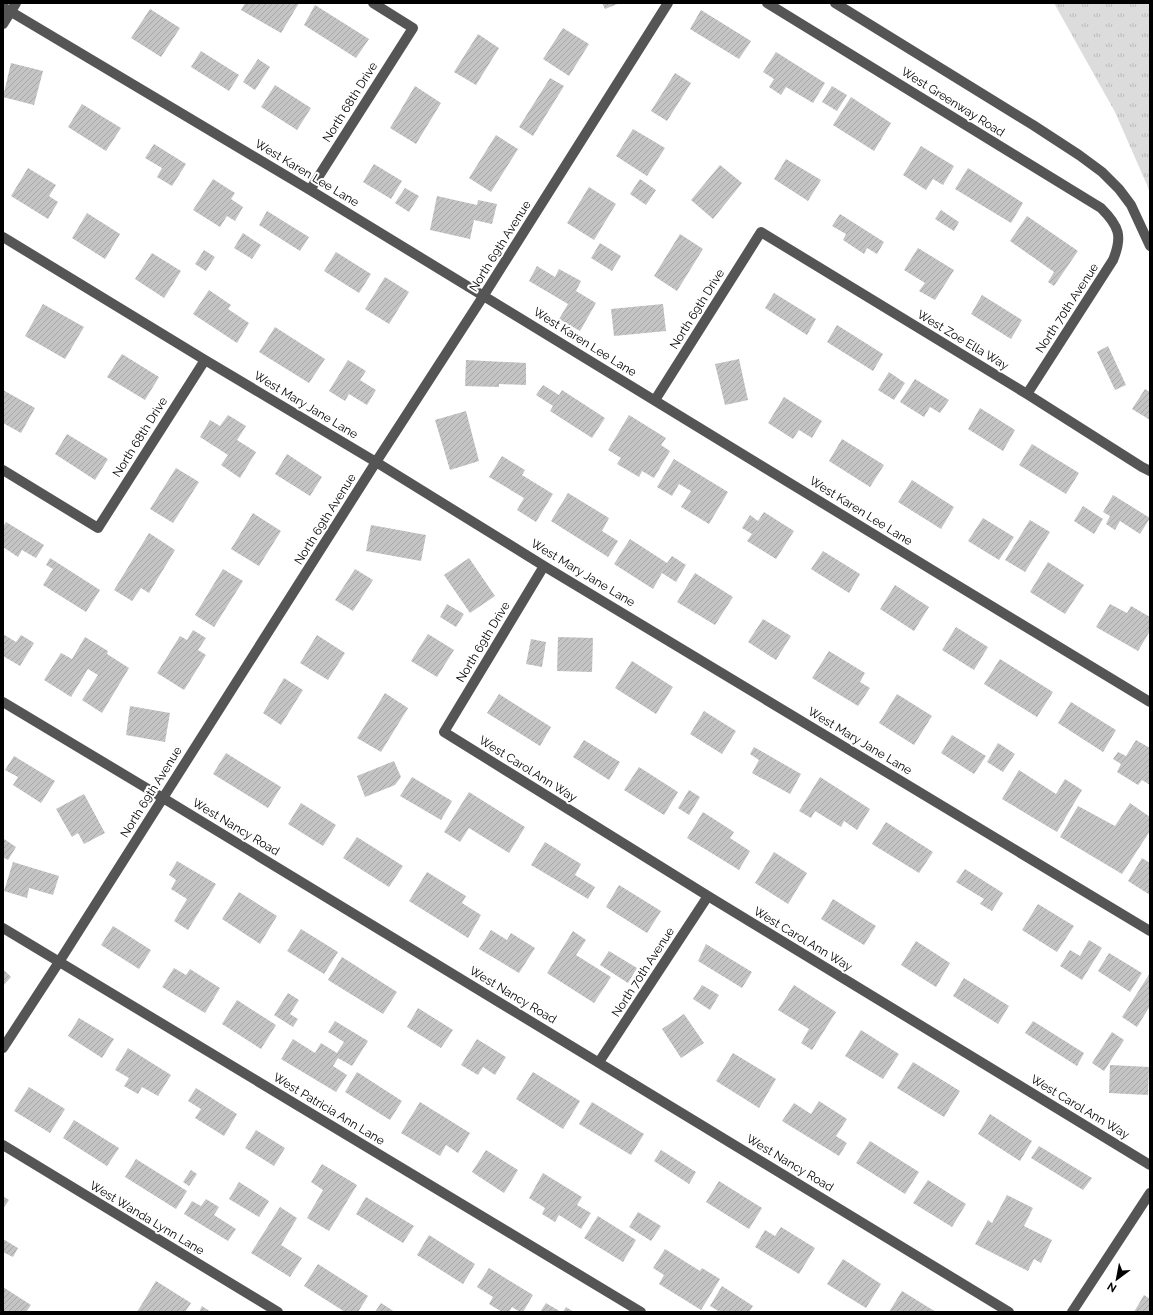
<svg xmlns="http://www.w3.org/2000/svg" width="1153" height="1315" font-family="Raleway,sans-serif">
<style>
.park{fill:url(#park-tufts)}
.building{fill:url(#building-hatch)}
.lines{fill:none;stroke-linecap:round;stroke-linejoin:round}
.minor{stroke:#555;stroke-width:10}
.labels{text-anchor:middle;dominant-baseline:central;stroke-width:4;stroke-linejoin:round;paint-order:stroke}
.street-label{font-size:12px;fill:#000;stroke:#fff}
</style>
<defs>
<pattern id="park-tufts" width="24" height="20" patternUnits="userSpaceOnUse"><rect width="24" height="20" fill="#dcdcdc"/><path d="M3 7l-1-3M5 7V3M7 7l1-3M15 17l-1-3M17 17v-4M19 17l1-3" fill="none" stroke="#bbb"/></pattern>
<pattern id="building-hatch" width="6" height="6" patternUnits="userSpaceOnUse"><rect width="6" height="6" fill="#c4c4c4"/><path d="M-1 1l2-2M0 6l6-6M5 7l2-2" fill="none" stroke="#a7a7a7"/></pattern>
</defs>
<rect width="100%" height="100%" fill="#fff"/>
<path class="park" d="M1054 3H1150V194L1147 185 1115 112Z"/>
<path class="building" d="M245 3H299L281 33 241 10Z
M602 3H620L605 9Z
M315 5 369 39 356 58 304 25Z
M150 9 180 28 161 57 131 38Z
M701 10 751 41 739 59 690 29Z
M563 28 589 44 569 76 543 59Z
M478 34 499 48 476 85 454 72Z
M201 51 239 75 229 91 191 67Z
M776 52 825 83 813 103 786 87 781 95 769 87 774 79 763 72Z
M258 59 270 67 255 90 243 82Z
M11 63 43 71 34 105 3 97Z
M675 73 691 83 667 121 651 111Z
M550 78 564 86 533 136 519 127Z
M275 85 311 108 297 130 261 107Z
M415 86 441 103 416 144 390 128Z
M832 86 847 95 837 111 822 102Z
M851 97 891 123 874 151 833 125Z
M82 104 121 128 106 151 68 127Z
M633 129 665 148 647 176 616 156Z
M496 135 518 149 491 192 469 178Z
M154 144 186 164 172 186 157 177 162 168 145 158Z
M921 146 954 166 943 185 933 179 926 190 903 175Z
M786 159 821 180 808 201 774 179Z
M374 164 402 181 391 199 363 182Z
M720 165 742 183 713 219 691 200Z
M28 168 56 185 49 196 58 202 48 219 11 196Z
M968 168 1023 203 1011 223 955 189Z
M213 179 235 193 231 199 243 207 235 221 227 216 220 227 193 210Z
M640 179 656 190 646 205 630 194Z
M589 187 616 204 594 240 567 223Z
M405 188 419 196 409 212 395 203Z
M437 196 477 205 478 200 497 204 492 224 474 220 470 239 430 230Z
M941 210 959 222 954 231 935 219Z
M267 211 309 237 300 251 259 225Z
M87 213 120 234 105 259 72 238Z
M840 214 884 242 877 254 867 248 864 254 843 240 846 234 832 226Z
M1027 216 1078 251 1054 286 1048 282 1054 272 1010 241Z
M243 233 261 245 252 259 234 248Z
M680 234 703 249 677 291 654 276Z
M600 243 621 256 612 271 591 258Z
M918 248 954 270 935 300 919 291 925 283 904 270Z
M204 250 215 257 206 271 195 264Z
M336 252 371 274 359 293 324 271Z
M152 253 181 271 164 298 135 279Z
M537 266 555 277 559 269 581 281 576 291 596 303 580 331 559 319 568 304 529 281Z
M385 277 409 292 389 324 365 309Z
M209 290 231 305 228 309 249 323 237 343 193 314Z
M774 293 816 319 807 335 765 308Z
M982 295 1022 320 1011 339 971 314Z
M43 304 84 327 65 359 25 336Z
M663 304 666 331 614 336 611 309Z
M837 325 883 354 873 371 827 342Z
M275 327 325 359 309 383 259 352Z
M1108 346 1126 385 1115 390 1097 352Z
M122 354 159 377 145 400 107 377Z
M739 359 748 400 725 405 715 364Z
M348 360 366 371 360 380 376 390 367 405 349 394 345 401 329 391Z
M466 360 526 363V385L499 384V387L465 386Z
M889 372 905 383 894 400 878 390Z
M915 379 949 400 940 413 930 407 924 417 900 402Z
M543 385 559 395 562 390 605 418 592 438 550 411 553 406 536 395Z
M1145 389 1150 392V420L1132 409Z
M3 390 35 408 21 433 3 423Z
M784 397 822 421 812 438 799 430 793 439 768 423Z
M980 408 1015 430 1003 451 968 429Z
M466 411 479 461 450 470 435 420Z
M228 415 246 426 237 440 256 452 240 478 221 465 228 455 200 437 210 420 220 426Z
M629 415 666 438 661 445 670 451 654 478 642 471 639 477 617 464 621 458 608 450Z
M67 434 108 459 95 480 55 454Z
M842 439 884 465 870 487 829 461Z
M1032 444 1079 473 1066 494 1019 465Z
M287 454 322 477 310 496 275 474Z
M502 456 525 470 522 475 553 494 536 522 517 510 524 498 489 477Z
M674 459 728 492 709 524 681 507 691 491 679 484 672 496 657 487Z
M176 468 199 482 173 523 150 509Z
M912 480 954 507 941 529 898 502Z
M568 493 609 518 602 531 618 541 608 557 551 521Z
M1113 495 1150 518 1140 534 1120 521 1115 530 1106 524 1110 516 1103 512Z
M1083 506 1103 519 1094 534 1074 521Z
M764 512 794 531 776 559 747 541 752 534 742 528 750 515 758 521Z
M253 513 281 531 259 566 231 549Z
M983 518 1014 537 999 560 968 541Z
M1030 520 1050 532 1025 572 1005 560Z
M6 522 44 545 36 558 22 550 18 557 3 547V527Z
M371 525 426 535 421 561 366 551Z
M149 533 175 550 149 593 141 588 132 601 114 590Z
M630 539 667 563 672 556 686 565 676 582 662 573 653 589 614 564Z
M823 551 860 574 849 593 811 569Z
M50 558 100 590 86 612 43 585 53 569 46 565Z
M469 558 495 596 470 613 444 575Z
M1048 562 1084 585 1065 614 1030 592Z
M223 569 243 581 214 627 195 615Z
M355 569 373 580 353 611 335 600Z
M695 573 733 597 715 625 677 602Z
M895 585 929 607 914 631 880 609Z
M447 604 464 614 456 627 440 617Z
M1110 604 1127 613 1131 606 1150 617V631L1138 651 1096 627Z
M763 619 791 636 776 660 748 642Z
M956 627 988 647 974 670 942 650Z
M193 630 206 638 198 650 206 655 184 690 157 673 180 636 187 640Z
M3 634 16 642 21 635 34 643 20 666 3 656Z
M428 634 454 650 437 677 411 661Z
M317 635 345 653 328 680 300 663Z
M85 637 108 651 107 654 129 668 102 713 82 700 98 675 88 669 71 697 44 680 61 653 72 659Z
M558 637 593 638 592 672 557 671Z
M531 639 546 642 542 667 526 664Z
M829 651 865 673 860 682 870 688 858 706 812 678Z
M1000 659 1053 692 1037 717 984 684Z
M632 661 673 687 656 714 615 688Z
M284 678 303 690 281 725 263 713Z
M385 693 408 708 381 752 357 738Z
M499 694 551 727 540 746 487 713Z
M897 694 932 716 914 745 879 723Z
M1071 702 1116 730 1103 752 1058 723Z
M130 706 170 713 165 742 126 735Z
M704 711 736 731 722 754 690 734Z
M952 735 986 756 974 774 941 753Z
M584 740 620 762 609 780 573 757Z
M1136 740 1150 748V785L1142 780 1138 785 1117 772 1121 764 1113 759 1118 752 1126 756Z
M998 743 1015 754 1003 772 987 762Z
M754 747 801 774 790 794 752 773 759 760 750 754Z
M226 753 281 787 268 808 213 774Z
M14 756 55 781 41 803 13 785 18 777 5 770Z
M394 761 401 777 395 785 365 797 357 776Z
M639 767 678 792 664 815 624 790Z
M1019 770 1056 794 1065 779 1082 790 1057 832 1002 799Z
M412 777 452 801 441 820 400 796Z
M820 777 870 809 857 830 844 821 841 827 815 811 811 818 799 811Z
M689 790 700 797 689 815 678 808Z
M469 792 525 827 509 853 469 828 460 842 444 832Z
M84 794 105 833 84 844 78 833 72 837 56 809Z
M301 803 336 825 323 846 288 824Z
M1130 803 1150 817V831L1122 874 1060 837 1078 806 1115 826Z
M703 812 734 832 730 838 750 851 739 870 687 838Z
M886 822 933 852 919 873 872 844Z
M357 837 403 866 389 887 343 858Z
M4 839 16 847 8 860 3 857V841Z
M545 842 581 864 575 875 595 887 588 899 531 865Z
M774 852 807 873 788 904 755 883Z
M1142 858 1150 863V895L1128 881Z
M177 861 216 884 188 930 174 921 187 899 171 889 176 880 169 875Z
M13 862 59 876 53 895 29 888 27 898 4 891Z
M965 869 1003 893 992 911 980 904 984 899 956 882Z
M427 872 466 896 462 903 481 915 468 938 409 901Z
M619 885 661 911 647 933 606 907Z
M239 892 277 916 260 944 222 919Z
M833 899 876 926 864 945 821 919Z
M1038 904 1074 926 1057 952 1022 930Z
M113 926 151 950 139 969 101 945Z
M301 929 338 952 324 974 287 951Z
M491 930 507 940 511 933 535 948 519 973 479 949Z
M573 931 586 940 576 955 611 977 594 1003 547 973Z
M1089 940 1102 948 1082 980 1060 966 1070 950 1080 956Z
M916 941 950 963 936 987 901 965Z
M706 944 752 972 742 988 698 961Z
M609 951 637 968 628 983 600 965Z
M1109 953 1142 973 1130 992 1098 971Z
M342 957 397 992 383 1014 328 980Z
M174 968 186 975 190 969 220 988 205 1013 162 987Z
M3 969 11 977 3 986Z
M1150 973V1006L1137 1027 1122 1017Z
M964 978 1009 1006 998 1024 953 996Z
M702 985 719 995 710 1010 693 999Z
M794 985 836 1012 812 1050 801 1043 809 1029 778 1010Z
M288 993 299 1000 290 1014 298 1019 293 1027 274 1015Z
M237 1000 276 1025 261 1049 222 1024Z
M418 1008 453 1030 441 1048 407 1027Z
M684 1014 704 1043 681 1058 662 1029Z
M79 1018 114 1039 102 1058 68 1036Z
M335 1021 368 1041 352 1066 338 1058 333 1066 347 1075 336 1092 281 1059 293 1039 315 1053 321 1043 337 1053 344 1042 328 1032Z
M1033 1021 1084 1053 1077 1066 1025 1033Z
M861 1030 899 1054 883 1079 845 1056Z
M1112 1032 1124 1040 1104 1071 1092 1063Z
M477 1039 506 1057 495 1075 483 1067 478 1075 461 1065Z
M128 1048 171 1075 158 1096 142 1087 138 1094 124 1086 129 1078 115 1070Z
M733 1053 776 1079 759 1108 716 1081Z
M913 1062 960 1091 944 1117 897 1088Z
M1110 1065 1149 1067 1148 1095 1109 1093Z
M357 1072 402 1101 390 1120 345 1092Z
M533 1072 580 1101 563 1129 516 1099Z
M29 1087 65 1109 50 1133 14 1111Z
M196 1088 237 1114 224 1136 195 1118 201 1109 188 1101Z
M819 1101 847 1119 836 1136 847 1143 839 1156 782 1121 794 1103 811 1114Z
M420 1102 470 1133 458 1153 446 1145 440 1156 401 1133Z
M592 1102 644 1134 631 1155 579 1124Z
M990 1114 1032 1141 1020 1161 978 1134Z
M74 1120 119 1148 107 1166 63 1138Z
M256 1130 285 1148 274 1166 245 1148Z
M870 1141 919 1172 905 1194 856 1163Z
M1039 1146 1092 1178 1083 1190 1031 1158Z
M486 1150 518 1170 504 1193 472 1172Z
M661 1150 696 1172 689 1184 654 1161Z
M136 1159 187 1191 176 1209 125 1177Z
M322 1164 357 1185 329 1231 307 1218 323 1190 311 1182Z
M191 1170 197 1174 189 1186 183 1182Z
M543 1173 582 1197 577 1205 591 1213 581 1229 559 1215 555 1222 542 1214 545 1208 529 1198Z
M928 1180 966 1204 952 1227 913 1203Z
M719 1181 762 1208 749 1229 706 1202Z
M239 1182 269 1201 259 1217 229 1199Z
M1007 1195 1033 1208 1024 1226 1052 1240 1041 1263 1034 1259 1028 1271 975 1244 988 1220 992 1223Z
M3 1196 9 1200 3 1209Z
M366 1197 414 1226 403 1243 356 1214Z
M206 1199 219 1207 214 1215 236 1229 228 1241 184 1214 192 1201 201 1206Z
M280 1207 297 1218 281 1245 302 1258 290 1277 251 1253Z
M638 1212 661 1226 651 1241 629 1227Z
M598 1216 636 1240 623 1262 584 1238Z
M781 1227 815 1248 799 1274 755 1247 765 1230 775 1236Z
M429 1235 475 1264 463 1284 417 1255Z
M3 1239 18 1248 13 1257 3 1252Z
M665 1249 700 1271 702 1268 720 1279 701 1310 659 1284 664 1275 653 1268Z
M843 1259 881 1284 866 1308 827 1284Z
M318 1264 368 1296 358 1312H345L304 1286Z
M489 1268 533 1295 523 1312H520L512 1307 509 1312H502L489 1304 493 1297 477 1287Z
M156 1281 191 1303 185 1312H137Z
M722 1286 753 1306 749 1312H720L710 1306Z
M3 1287 31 1305 26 1312H3Z
M902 1291 936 1312H889Z
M1144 1295 1150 1299V1312H1134Z
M381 1303 395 1312H375Z
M546 1303 561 1312H540Z
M202 1306 211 1312H199Z
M566 1307 574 1312H563Z"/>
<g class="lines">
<path class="minor" d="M767 3 1101 208C1119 226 1123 236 1113 260L1027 394
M835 3 1033 125 1079 155 1102 172 1119 189 1131 205 1150 246
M3 7 310 190 942 576 1150 702
M3 24 16 3
M310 190 413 28 373 3
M3 237 205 360 376 462 544 566 1150 931
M655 400 761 232 1027 394 1142 467 1150 471
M3 470 98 528 205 360
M544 566 444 732 708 896 1150 1165
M3 702 163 798 1009 1312
M3 928 641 1312
M3 1048 59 962 376 462 484 295 668 3
M599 1062 708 896
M3 1145 278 1312
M1072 1312 1150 1193"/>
</g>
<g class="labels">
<g class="street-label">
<text transform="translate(350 102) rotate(-58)">North 68th Drive</text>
<text transform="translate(953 102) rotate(32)">West Greenway Road</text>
<text transform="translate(307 173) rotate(31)">West Karen Lee Lane</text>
<text transform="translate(500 246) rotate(-58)">North 69th Avenue</text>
<text transform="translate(1067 308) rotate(-57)">North 70th Avenue</text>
<text transform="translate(697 309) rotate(-58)">North 69th Drive</text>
<text transform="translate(963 340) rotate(31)">West Zoe Ella Way</text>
<text transform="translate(585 342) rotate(32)">West Karen Lee Lane</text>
<text transform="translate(306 405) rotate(31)">West Mary Jane Lane</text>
<text transform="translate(140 437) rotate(-58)">North 68th Drive</text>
<text transform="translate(861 511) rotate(32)">West Karen Lee Lane</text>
<text transform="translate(325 519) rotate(-58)">North 69th Avenue</text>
<text transform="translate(583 573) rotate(31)">West Mary Jane Lane</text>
<text transform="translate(483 642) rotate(-59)">North 69th Drive</text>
<text transform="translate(860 741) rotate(31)">West Mary Jane Lane</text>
<text transform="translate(528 769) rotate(32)">West Carol Ann Way</text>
<text transform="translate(151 792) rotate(-58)">North 69th Avenue</text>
<text transform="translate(236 827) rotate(31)">West Nancy Road</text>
<text transform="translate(803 939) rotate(31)">West Carol Ann Way</text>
<text transform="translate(643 972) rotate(-57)">North 70th Avenue</text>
<text transform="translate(513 995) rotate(31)">West Nancy Road</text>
<text transform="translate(1080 1107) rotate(31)">West Carol Ann Way</text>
<text transform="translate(329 1109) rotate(31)">West Patricia Ann Lane</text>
<text transform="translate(790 1163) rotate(31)">West Nancy Road</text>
<text transform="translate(147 1218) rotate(31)">West Wanda Lynn Lane</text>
</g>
</g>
<rect width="1153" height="1315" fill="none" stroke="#000000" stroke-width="8"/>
<g transform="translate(1117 1279) rotate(212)" stroke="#ffffff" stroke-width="3" paint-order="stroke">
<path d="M0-3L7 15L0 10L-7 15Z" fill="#000000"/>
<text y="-6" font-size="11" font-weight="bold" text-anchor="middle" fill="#000000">N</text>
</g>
</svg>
